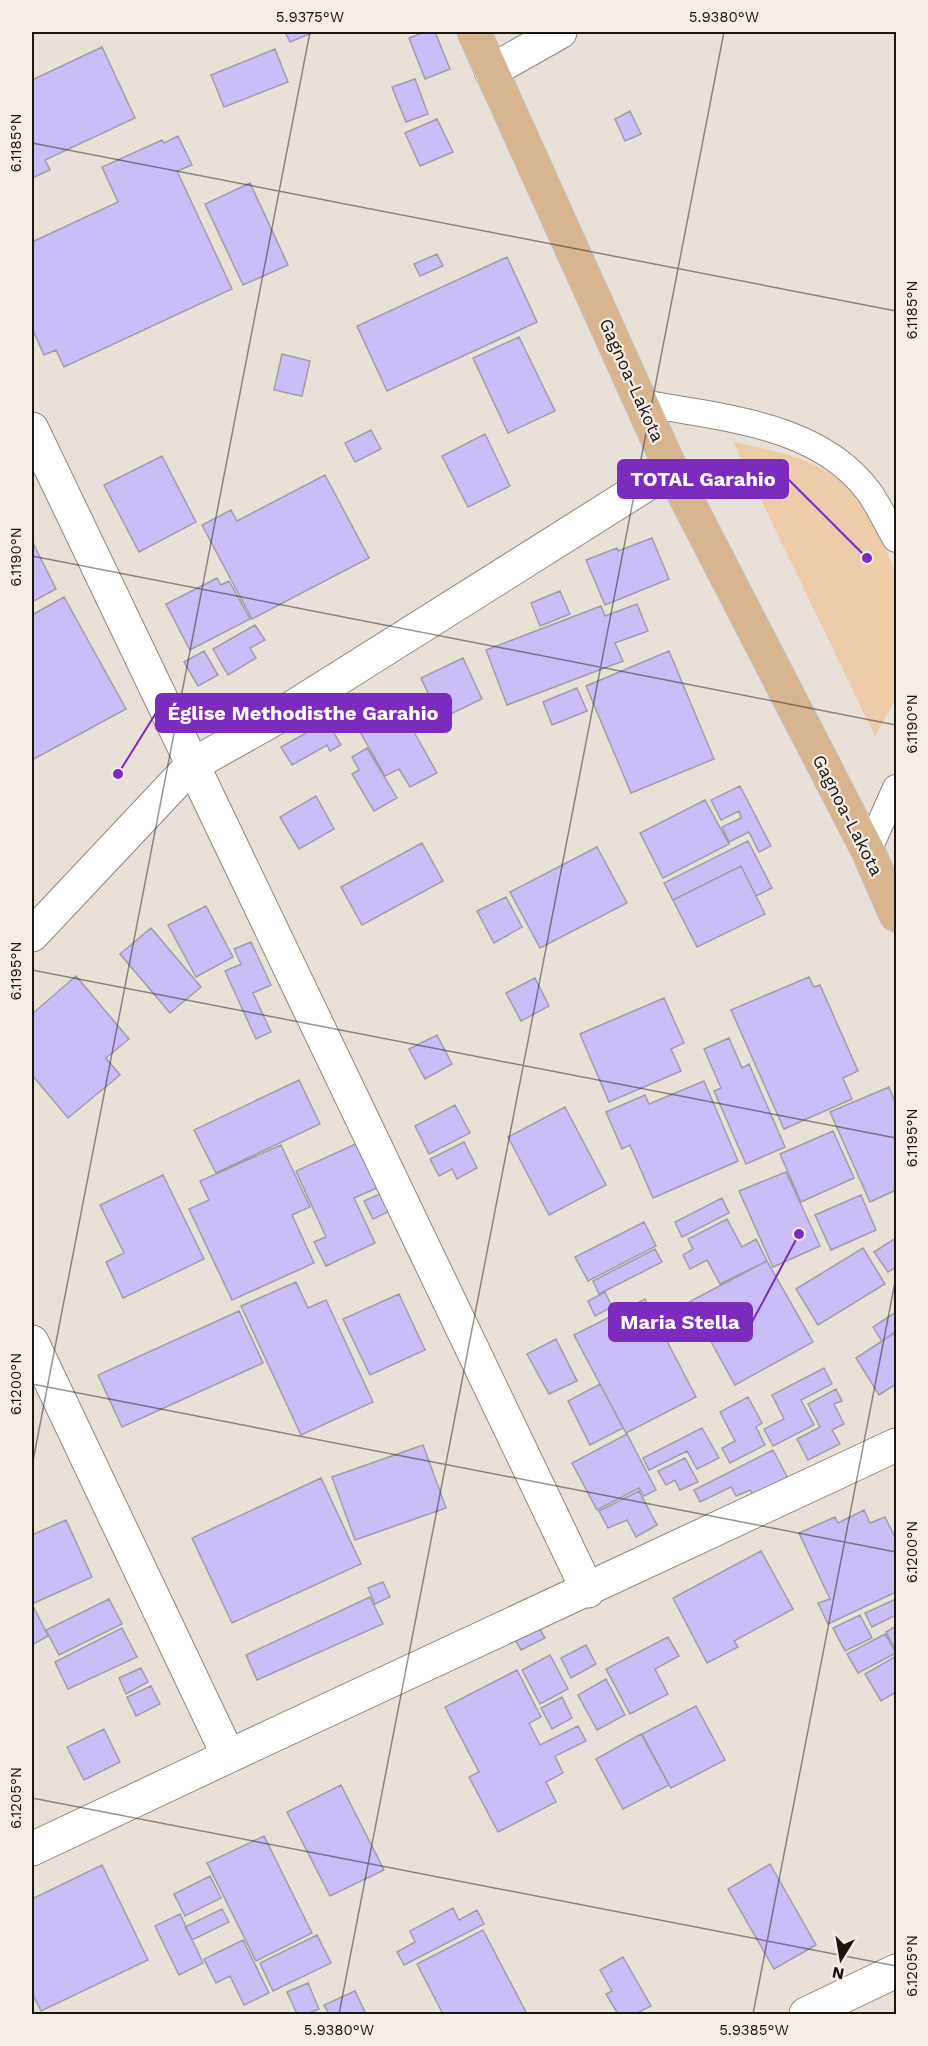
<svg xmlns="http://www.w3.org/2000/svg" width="928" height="2046" font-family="'Work Sans',sans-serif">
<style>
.green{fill:#edccaa}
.building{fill:#cbbdf7;stroke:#a09ea8;stroke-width:1.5}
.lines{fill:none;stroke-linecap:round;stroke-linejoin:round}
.service-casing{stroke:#8f877f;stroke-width:28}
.minor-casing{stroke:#8f877f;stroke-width:35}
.tertiary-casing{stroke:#8f877f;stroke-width:35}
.primary-casing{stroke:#c3c2c1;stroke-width:35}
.service{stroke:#fff;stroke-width:26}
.minor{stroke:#fff;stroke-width:33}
.tertiary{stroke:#fff;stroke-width:33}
.primary{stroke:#d7b68f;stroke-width:33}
.ticks{fill:none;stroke:#181512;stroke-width:1.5;stroke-opacity:0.45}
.labels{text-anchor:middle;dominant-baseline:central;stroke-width:4.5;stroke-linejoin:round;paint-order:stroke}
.street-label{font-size:18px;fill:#181512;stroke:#f6ede4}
.leader{fill:none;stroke:#7b2cbf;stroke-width:2}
.callout-dot{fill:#7b2cbf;stroke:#f6ede4;stroke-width:2}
.callout{fill:#7b2cbf;stroke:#7b2cbf;stroke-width:2}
.callout-label{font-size:20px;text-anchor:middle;font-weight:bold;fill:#fff}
.neatline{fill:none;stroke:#181512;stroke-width:2}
.ticks-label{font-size:15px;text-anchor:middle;fill:#181512}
</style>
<rect width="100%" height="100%" fill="#e9e0d7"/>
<path class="green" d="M733 442C775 451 814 457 846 486 863 501 891 555 896 577 898 586 899 687 896 696 892 709 882 723 875 736Z"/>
<path class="building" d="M285 32H314L290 42Z
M425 32H435L450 69 425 79 409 38Z
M102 47 135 118 45 160 50 170 32 178V80Z
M275 49 288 82 224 107 211 75Z
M415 79 428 114 406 122 392 87Z
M630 111 641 134 625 141 615 119Z
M437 119 453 152 420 166 405 133Z
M178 136 192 165 177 171 232 289 64 367 56 350 44 355 32 328V242L118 202 102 167 162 140 164 143Z
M250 183 288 265 243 285 205 204Z
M437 254 443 266 420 276 414 264Z
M507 257 537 322 387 391 357 326Z
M519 337 555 411 508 433 473 358Z
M282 354 310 361 302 396 274 390Z
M371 430 381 449 355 462 345 443Z
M485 434 510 486 468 507 442 456Z
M162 456 196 522 139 552 104 485Z
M325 475 369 558 252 619 202 525 231 510 237 521Z
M652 538 669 579 605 605 586 560 617 548 618 551Z
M32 541 56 589 32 602Z
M217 578 221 585 229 581 250 619 190 650 166 604Z
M560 591 570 614 540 626 531 603Z
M64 597 126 709 32 760V615Z
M637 604 648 631 615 643 623 661 507 705 486 650 601 606 605 616Z
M255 625 265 640 250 648 256 658 228 675 213 649Z
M204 651 218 675 198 686 184 662Z
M669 651 714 759 631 793 586 686Z
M463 658 482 699 440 719 421 678Z
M577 688 587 711 552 725 543 702Z
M396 700 437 773 410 787 399 769 385 776 355 723Z
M327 721 341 745 330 751 327 745 292 765 281 747Z
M367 748 397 798 374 811 352 774 359 770 352 757Z
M740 786 771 846 759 852 749 832 729 842 722 827 741 818 739 811 721 820 711 800Z
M316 796 334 829 299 849 280 817Z
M705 800 729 844 663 878 640 833Z
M748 841 772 888 756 896 741 866 673 900 664 883Z
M422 843 443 881 362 925 341 887Z
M597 847 627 903 540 948 510 892Z
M741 866 765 914 697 947 673 900Z
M506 897 522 927 494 943 477 911Z
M206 906 233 957 196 977 168 925Z
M151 928 201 987 170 1013 120 954Z
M251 942 271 985 253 993 271 1032 256 1039 225 971 241 964 234 949Z
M76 976 129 1039 106 1058 120 1075 68 1118 32 1075V1014Z
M809 977 814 987 820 985 858 1071 843 1078 852 1099 784 1129 731 1010Z
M535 978 549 1006 521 1021 506 993Z
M664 998 684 1043 671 1049 681 1071 609 1102 580 1034Z
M437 1035 452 1064 425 1079 409 1049Z
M729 1038 742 1068 749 1064 785 1147 746 1164 714 1091 721 1088 704 1049Z
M299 1080 320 1124 216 1173 194 1130Z
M704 1081 738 1161 653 1198 630 1145 622 1149 606 1112 645 1095 649 1104Z
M889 1087 896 1105V1190L870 1202 830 1112Z
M455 1105 470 1133 429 1154 415 1126Z
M565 1107 606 1185 549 1215 508 1137Z
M833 1131 854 1178 801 1202 780 1154Z
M464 1142 477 1168 457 1179 452 1169 439 1176 430 1159Z
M358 1143 379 1187 354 1198 375 1243 326 1266 314 1242 326 1237 296 1171Z
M281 1145 310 1207 292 1215 314 1263 232 1300 189 1209 209 1200 200 1181Z
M786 1172 820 1246 773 1267 739 1191Z
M163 1175 204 1259 123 1298 106 1262 124 1253 100 1205Z
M389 1190 398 1207 373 1219 364 1201Z
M861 1195 876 1230 831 1250 815 1215Z
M722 1198 729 1213 682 1237 675 1222Z
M727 1219 742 1247 756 1239 767 1261 720 1284 707 1260 690 1269 683 1255 693 1249 688 1239Z
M644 1222 656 1246 588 1281 575 1257Z
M894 1239 896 1243V1267L888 1272 874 1252Z
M863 1248 885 1284 818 1325 796 1289Z
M655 1249 662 1262 599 1294 593 1281Z
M767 1261 813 1342 735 1385 689 1302Z
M296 1282 308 1308 326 1300 373 1402 301 1435 241 1306Z
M605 1292 612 1307 595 1316 588 1301Z
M399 1294 425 1350 370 1375 343 1319Z
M645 1299 696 1397 626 1433 574 1335Z
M239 1311 263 1363 122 1427 98 1375Z
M896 1312V1331L882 1341 873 1327Z
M896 1332V1384L879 1395 856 1358Z
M556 1339 577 1381 549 1394 527 1354Z
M824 1368 832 1384 801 1400 814 1425 773 1446 764 1429 784 1419 772 1395Z
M600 1384 623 1428 590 1445 568 1401Z
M836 1389 842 1401 834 1404 844 1424 832 1430 840 1444 808 1460 797 1439 820 1427 808 1404Z
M748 1397 762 1423 756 1427 765 1445 730 1463 722 1448 735 1441 720 1412Z
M702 1428 719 1458 697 1469 687 1451 649 1470 643 1458Z
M627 1434 656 1490 644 1496 639 1488 597 1510 572 1463Z
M423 1445 446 1508 355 1540 332 1477Z
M773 1450 793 1488 759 1506 750 1490 736 1496 731 1487 700 1502 694 1490Z
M685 1458 698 1482 680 1490 675 1480 666 1485 658 1471Z
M321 1478 361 1564 232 1623 192 1538Z
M639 1491 657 1525 636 1537 627 1520 608 1528 599 1511Z
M864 1510 870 1523 885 1517 896 1539V1592L828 1624 818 1603 830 1599 799 1533 835 1517 838 1523Z
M66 1520 92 1577 32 1604V1535Z
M761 1551 793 1609 734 1641 738 1647 707 1663 673 1598Z
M383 1582 390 1597 375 1604 368 1588Z
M370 1597 383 1624 257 1680 246 1655Z
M109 1599 122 1624 59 1655 46 1630Z
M896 1599V1615L872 1627 865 1613Z
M34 1608 48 1636 32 1645V1609Z
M860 1615 872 1638 845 1651 833 1628Z
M538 1626 545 1638 521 1650 514 1638Z
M896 1626V1651L886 1632Z
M122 1628 137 1657 68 1689 55 1662Z
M885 1634 896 1653 858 1673 847 1654Z
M668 1637 679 1656 655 1669 668 1694 630 1714 606 1669Z
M586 1645 596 1664 571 1678 561 1658Z
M550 1655 568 1689 540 1704 522 1670Z
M896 1656V1692L881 1701 865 1674Z
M141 1668 148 1682 126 1694 119 1678Z
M517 1670 541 1717 529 1723 540 1745 578 1726 586 1741 555 1756 563 1773 546 1782 556 1802 498 1832 469 1777 479 1772 445 1707Z
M606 1679 625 1715 597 1730 578 1695Z
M151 1686 160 1704 136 1716 127 1697Z
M562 1697 572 1718 552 1729 541 1708Z
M696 1706 725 1760 671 1788 642 1734Z
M104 1729 120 1762 84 1780 67 1747Z
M641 1734 669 1785 623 1809 596 1759Z
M341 1785 384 1870 330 1896 287 1812Z
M264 1836 312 1933 256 1961 207 1863Z
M770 1864 816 1945 774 1969 728 1889Z
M102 1865 148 1960 41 2011 32 1993V1899Z
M210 1876 221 1898 185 1916 174 1894Z
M453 1908 459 1920 477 1910 484 1924 404 1965 397 1952 415 1942 410 1931Z
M222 1909 229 1922 192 1940 185 1927Z
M180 1914 203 1963 179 1975 155 1926Z
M483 1930 527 2014H443L417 1964Z
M317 1935 331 1963 273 1991 260 1963Z
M243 1940 269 1993 244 2005 230 1976 216 1983 204 1959Z
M623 1957 651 2006 635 2014H618L606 1994 612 1991 600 1970Z
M308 1983 319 2009 306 2014H297L287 1992Z
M355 1991 366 2014H329L324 2005Z"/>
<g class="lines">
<g class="service-casing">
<path id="service" d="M643 403C720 418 818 423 869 492 879 506 887 524 896 539
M868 851 896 788"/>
</g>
<g class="minor-casing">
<path id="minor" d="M491 71 560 32
M32 429 588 1591
M32 1342 228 1755
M32 1849C319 1712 609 1581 896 1445
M806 2014 896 1971"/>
</g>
<g class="tertiary-casing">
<path id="tertiary" d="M32 935 192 765 274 719 671 469"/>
</g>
<g class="primary-casing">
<path id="primary" d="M474 32 671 469 868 851 896 915"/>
</g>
<use href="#service" class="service"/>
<use href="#minor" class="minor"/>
<use href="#tertiary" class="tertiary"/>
<use href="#primary" class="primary"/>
</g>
<path class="ticks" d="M32 143 896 311M32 556 896 725M32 970 896 1138M32 1384 896 1552M32 1466 310 32M32 1798 896 1966M339 2014 724 32M753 2014 896 1277"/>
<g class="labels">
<g class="street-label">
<text transform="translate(632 380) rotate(66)">Gagnoa-Lakota</text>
<text transform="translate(848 815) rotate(63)">Gagnoa-Lakota</text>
</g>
</g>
<path class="leader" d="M867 558L788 479M118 774L156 713M799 1234L752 1322"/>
<g class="callout-dot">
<circle cx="867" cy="558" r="6"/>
<circle cx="118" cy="774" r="6"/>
<circle cx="799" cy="1234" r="6"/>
</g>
<g class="callout">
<rect x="618" y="460" width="170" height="38" rx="6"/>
<rect x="156" y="694" width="295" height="38" rx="6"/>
<rect x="609" y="1303" width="143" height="38" rx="6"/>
</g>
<g class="callout-label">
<text x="703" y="486">TOTAL Garahio</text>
<text x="303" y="720">Église Methodisthe Garahio</text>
<text x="680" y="1329">Maria Stella</text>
</g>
<rect width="928" height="2046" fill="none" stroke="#f6ede4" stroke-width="66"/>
<g transform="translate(841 1959) rotate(191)" stroke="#f6ede4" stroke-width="4.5" paint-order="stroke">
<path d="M0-4.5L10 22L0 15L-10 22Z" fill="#181512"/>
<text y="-9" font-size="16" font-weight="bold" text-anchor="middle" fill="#181512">N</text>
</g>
<rect x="33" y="33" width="862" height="1980" class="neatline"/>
<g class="ticks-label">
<text x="310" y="22">5.9375°W</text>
<text x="724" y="22">5.9380°W</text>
<text transform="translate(16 143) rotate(-90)" y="5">6.1185°N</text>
<text transform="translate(912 310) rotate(-90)" y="5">6.1185°N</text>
<text transform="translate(16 557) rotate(-90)" y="5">6.1190°N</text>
<text transform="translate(912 724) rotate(-90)" y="5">6.1190°N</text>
<text transform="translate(16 971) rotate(-90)" y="5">6.1195°N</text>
<text transform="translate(912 1138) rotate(-90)" y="5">6.1195°N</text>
<text transform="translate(16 1384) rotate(-90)" y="5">6.1200°N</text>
<text transform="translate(912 1552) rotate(-90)" y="5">6.1200°N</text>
<text transform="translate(16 1798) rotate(-90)" y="5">6.1205°N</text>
<text transform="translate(912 1966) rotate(-90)" y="5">6.1205°N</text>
<text x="339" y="2035">5.9380°W</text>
<text x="754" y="2035">5.9385°W</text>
</g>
</svg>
